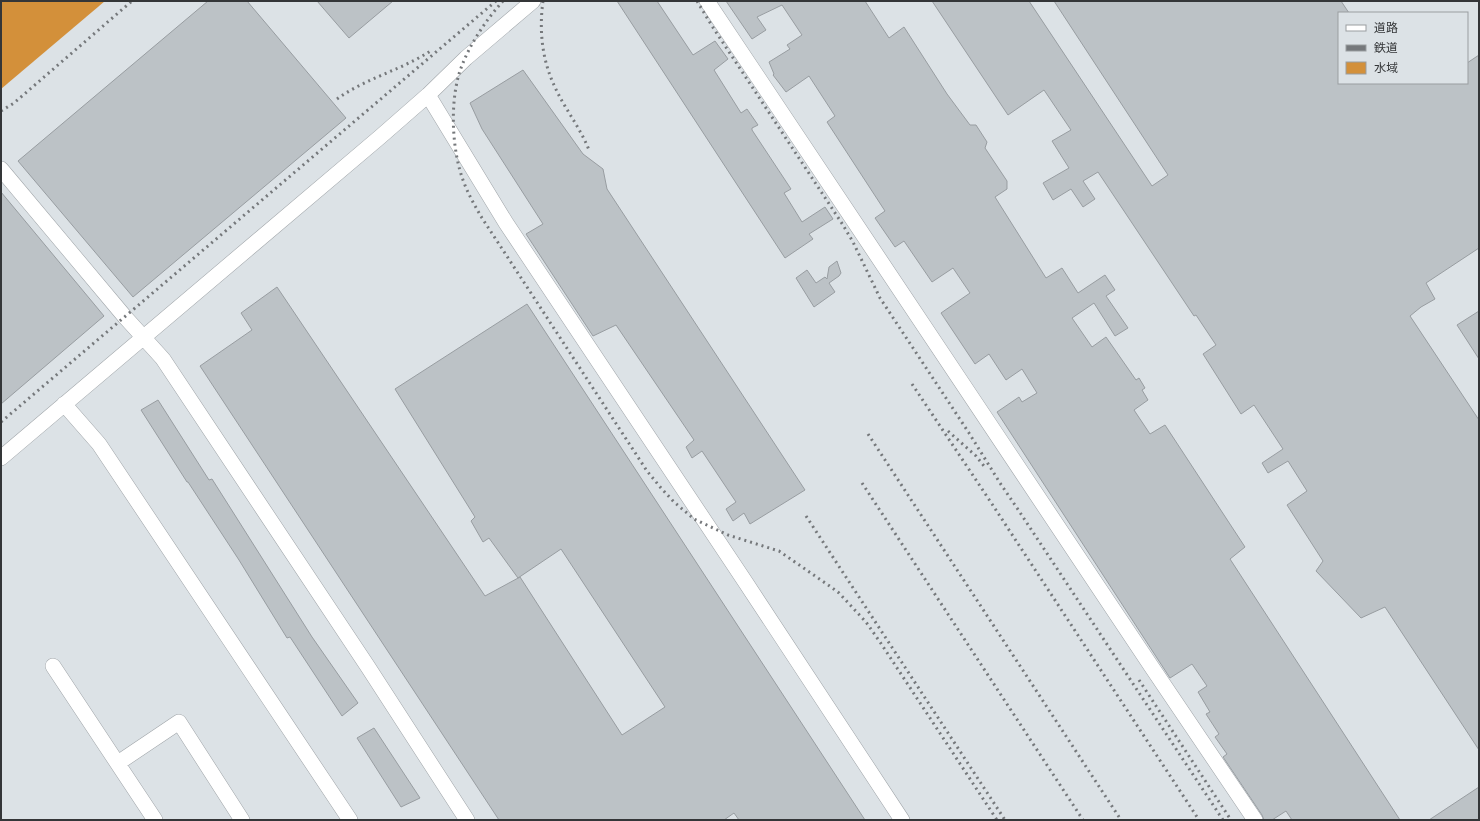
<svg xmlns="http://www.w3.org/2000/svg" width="1480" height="821" font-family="'Open Sans','Noto Sans JP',sans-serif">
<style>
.water{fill:#d3903a}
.building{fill:#bcc2c6;stroke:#989da1}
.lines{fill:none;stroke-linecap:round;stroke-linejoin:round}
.minor-casing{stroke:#9fa4a8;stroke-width:16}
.minor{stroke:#fff;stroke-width:15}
.rail{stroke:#75787b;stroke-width:3;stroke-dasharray:2 4;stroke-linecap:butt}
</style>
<rect width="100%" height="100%" fill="#dce2e6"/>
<path class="water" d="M1 1H105L1 89Z"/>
<path class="building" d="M208 1H247L346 118 133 297 18 161Z
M317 1H393L349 38Z
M617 1H657L693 55 715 41 728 59 714 70 741 113 747 109 758 125 752 128V130L791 189 784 193 802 222 825 207 833 219 809 234 813 239 785 258Z
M726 1H865L889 38 904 27 947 94 970 125H976L987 142 985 148 1007 181V189L995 197 1046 278 1062 268 1078 293 1105 275 1115 290 1106 296 1128 328 1115 336 1094 303 1072 318 1092 347 1106 337 1136 380 1139 378 1145 388 1142 390 1148 400 1134 410 1150 434 1165 425 1245 547 1230 559 1400 820H1292L1286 811 1272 820H1264L1262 815 1223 757 1227 754 1215 737 1219 734 1206 714 1210 712 1198 692 1207 686 1192 664 1170 678 997 412 1019 397 1022 402 1037 393 1022 369 1006 380 989 354 975 364 941 313 970 293 953 268 932 282 904 241 895 247 875 218 885 211 827 122 835 116 809 76 786 92 773 75 774 74 769 62 790 49 787 45 802 35 782 5 757 17 766 30 752 39Z
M932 1H1029L1152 186 1168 175 1054 1H1341L1349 13H1339V83H1467V63L1479 55V248L1426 283 1435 299 1421 307 1410 316 1479 420V750L1385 607 1361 618 1316 571 1323 561 1287 505 1307 491 1288 461 1268 473 1262 463 1283 449 1254 405 1241 414 1203 354 1216 345 1196 315 1194 316 1098 172 1083 181 1095 199 1083 207 1071 189 1053 200 1043 183 1069 168 1052 141 1071 130 1044 90 1008 115Z
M523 70 583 154 603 169 607 189 805 490 750 524 744 513 733 521 726 509 736 502 702 451 692 458 686 447 694 440 616 325 593 336 526 234 543 224 482 129 470 103Z
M1 192 104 316 1 404Z
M837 261 841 273 839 276 829 283 835 292 814 307 796 278 807 270 816 283 825 277 827 279 829 267Z
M277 287 485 596 520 577 622 735 665 707 561 549 518 578 489 538 483 542 471 521 475 517 395 389 527 304 865 820H739L734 813 724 820H499L200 366 252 330 241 313Z
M1479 311V359L1457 325Z
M158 400 209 480 212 479 312 637 358 703 342 716 290 637 287 638 239 560 188 482H187L141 410Z
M374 728 420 798 401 807 357 738Z
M1479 787V820H1429Z"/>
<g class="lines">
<g class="minor-casing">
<path id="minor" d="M707 1 1151 666 1255 820
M428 95 506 223 746 583 902 820
M1 169 125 317 163 359 368 667 467 820
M64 404 99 444 350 820
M1 458 380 137 428 95 466 58 533 1
M53 666 155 820
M118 763 179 722 242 820"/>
</g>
<use href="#minor" class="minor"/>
<path class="rail" d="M503 1C485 21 467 48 459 74 450 105 452 150 463 180 468 194 475 206 482 218L647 471 661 488 674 502 694 519 728 535 779 551 831 587 839 593 866 622 880 642 997 820
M543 1C539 30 542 59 554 85 564 108 580 127 589 150
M697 1 712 26 843 225 853 242 880 298 969 433 1000 483 1017 508 1223 820
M337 99C366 78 402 70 432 50
M1 111 14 103 132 1
M912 384 992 504 1199 820
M1 422 496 1
M948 431 976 456 984 466
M868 434 1121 820
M862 483 1083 820
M806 516 1005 820
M1139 680 1231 820"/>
</g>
<rect width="1480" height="821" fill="none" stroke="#343638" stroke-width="4"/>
<rect x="1338" y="12" width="130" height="72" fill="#dce2e6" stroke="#999da0"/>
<rect x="1346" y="25" width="20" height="6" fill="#ffffff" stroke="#999da0"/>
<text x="1374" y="32" font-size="12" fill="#343638">道路</text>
<rect x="1346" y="45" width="20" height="6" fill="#75787b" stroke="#999da0"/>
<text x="1374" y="52" font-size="12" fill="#343638">鉄道</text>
<rect x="1346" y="62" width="20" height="12" fill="#d3903a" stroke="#999da0"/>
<text x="1374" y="72" font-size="12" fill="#343638">水域</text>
</svg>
